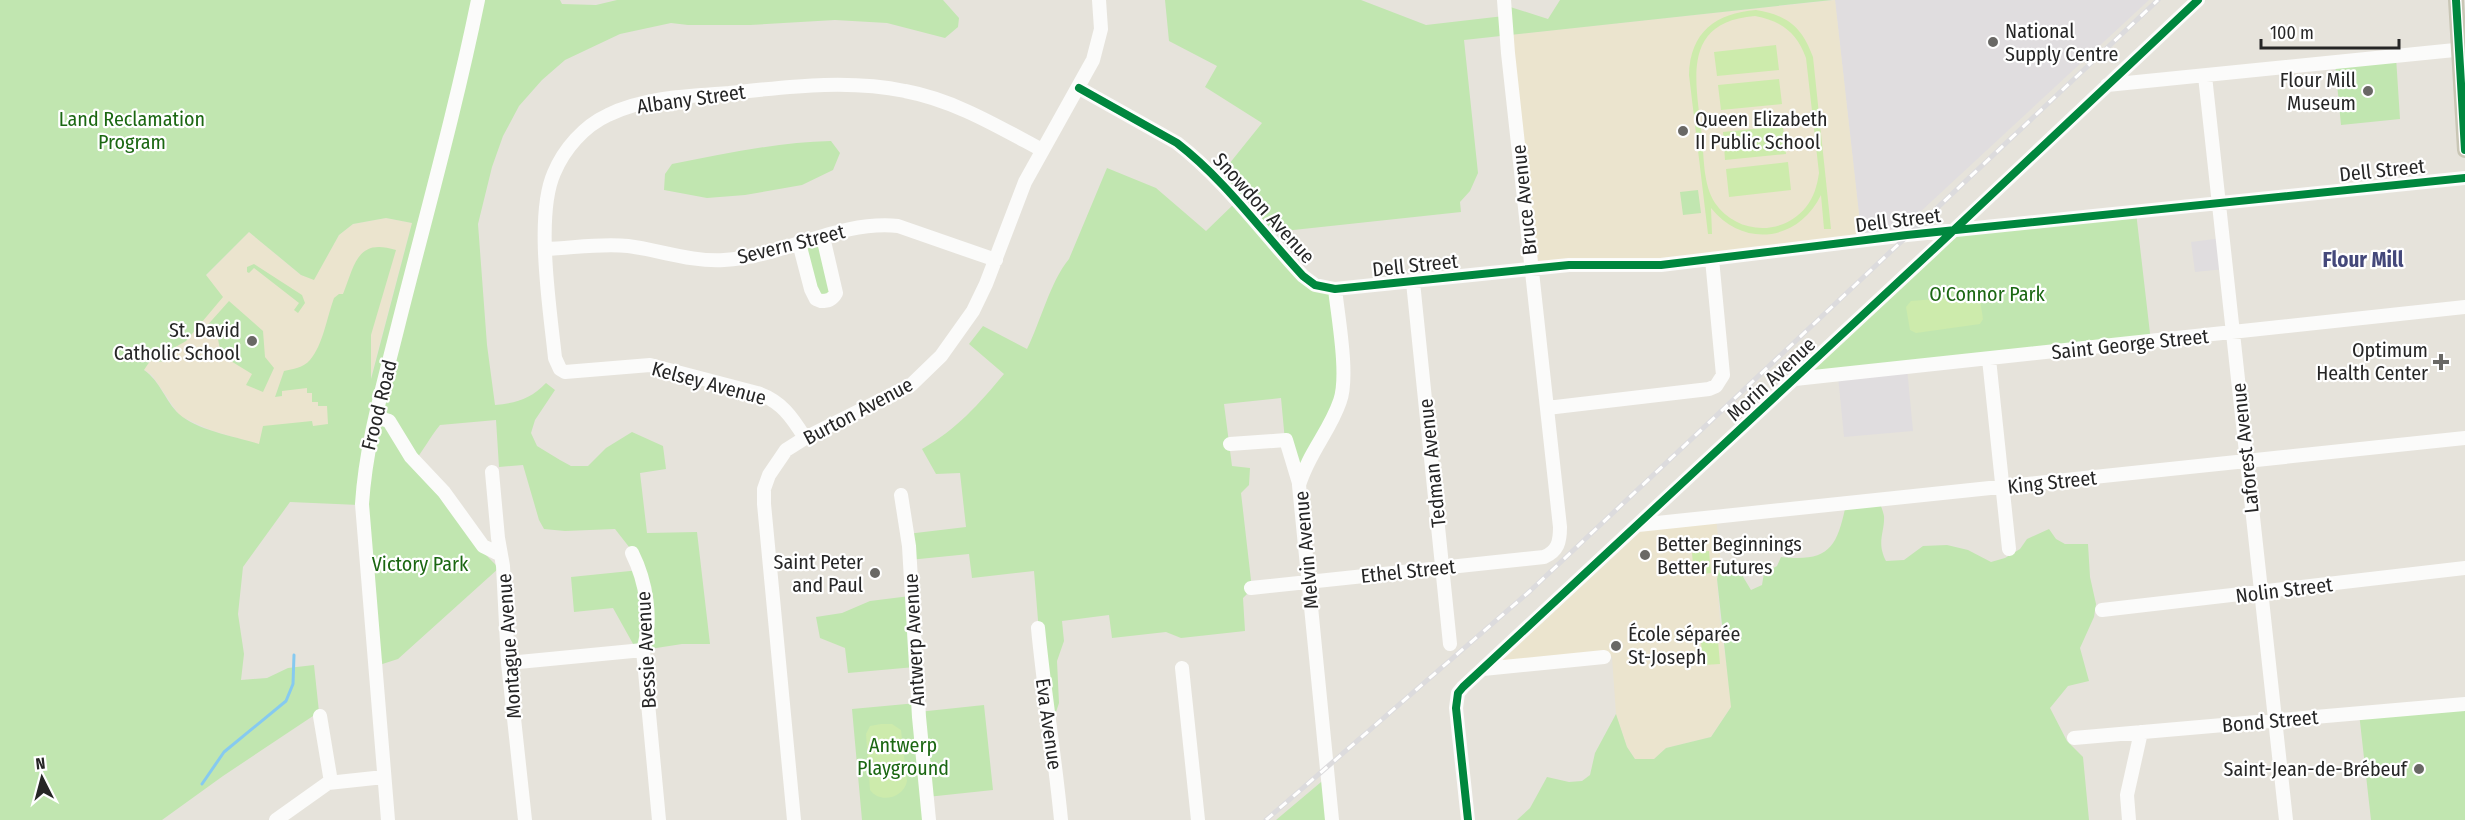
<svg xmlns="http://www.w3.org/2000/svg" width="2465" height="820" font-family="'Fira Sans Condensed',sans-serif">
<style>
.industrial{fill:#e0dddf}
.education{fill:#ebe4ce}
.green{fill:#c1e6b0;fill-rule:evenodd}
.pitch{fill:#cdebac;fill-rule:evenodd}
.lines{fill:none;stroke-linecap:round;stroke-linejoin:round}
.stream{stroke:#86caf0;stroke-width:3}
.minor{stroke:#fbfbfa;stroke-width:14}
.major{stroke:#c9c6b5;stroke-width:16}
.rail-casing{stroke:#dcdbdd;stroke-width:5}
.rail{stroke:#fff;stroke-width:3;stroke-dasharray:9;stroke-linecap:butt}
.cycleway-casing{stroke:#fff;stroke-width:11}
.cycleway{stroke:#00873e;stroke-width:8}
.poi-dot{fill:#696865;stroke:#fff;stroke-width:2}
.labels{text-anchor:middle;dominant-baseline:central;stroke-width:4.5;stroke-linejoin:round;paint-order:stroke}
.poi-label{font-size:20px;fill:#262626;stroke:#fff;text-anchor:end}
.street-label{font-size:20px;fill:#262626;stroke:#fff}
.park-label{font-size:20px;fill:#1b6712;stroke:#fff}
.neighbourhood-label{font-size:21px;font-weight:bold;fill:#44487a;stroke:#fff}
</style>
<rect width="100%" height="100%" fill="#e6e3db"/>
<path class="industrial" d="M1835 0H2149L1892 238 1862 241Z
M2222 238 2225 269 2195 272 2191 242Z
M1907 368 1913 431 1844 437 1838 376Z"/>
<path class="education" d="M1835 0 1862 241 1532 270 1507 35Z
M386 218 412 223 356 433 261 445 213 431 180 416 152 375 137 365 188 294 249 232 301 275 314 279 339 235 353 224Z
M1716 518 1721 563 1717 579 1720 621 1731 693V707L1711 737 1666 748 1654 759H1635L1627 747 1616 714 1612 657 1484 669 1638 526Z"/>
<path class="green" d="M0 0H560L562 4 596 5 617 0H943L959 18 958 27 945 38 887 23 835 20 750 25H688L671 23 620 34 565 60 542 80 519 106 503 136 492 167 478 224 487 345 495 405C516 403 531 399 546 383L555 390 535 420 531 433 537 446 560 460 571 466H588L606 448 632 432 663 446 666 469 640 473 647 533 697 532 710 644H682L637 651 613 608 574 612 571 577 640 570 633 552 615 529 565 531 544 529 539 520 523 465 499 467 496 420 440 425C429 438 423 452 412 464 443 497 466 537 499 568L398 659 373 667 359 505 290 502 243 567 238 614 244 654 241 680 267 678 288 668 314 665 319 712 223 776 162 820H0ZM386 218 412 223 371 379V335L396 250C357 238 355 264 343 294H339L334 298C327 317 323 345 310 360 303 368 293 369 284 371L275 397 282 396V391L307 388V393H312V402H318V406H327L328 424 313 426 312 421 263 426 259 444C237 437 196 430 179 414 165 401 161 382 144 370L150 361 169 362 172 349 186 341 223 297 206 275 249 232 301 275 314 280 339 235 353 224Z
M1165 0H1361L1426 25 1504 16V5L1548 19 1560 0H1832L1464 40 1478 173 1470 191 1460 202 1461 212 1265 233 1291 264 1334 290 1343 385 1303 469 1285 441 1281 398 1224 404 1232 466 1250 468 1249 485 1241 493 1252 589 1243 598 1245 631 1181 638 1166 632 1112 638 1109 615 1062 621 1064 641 1057 661 1059 703 1051 727 1044 694 1034 571 972 578 969 554 909 560 907 534 966 527 960 473 936 474 922 449C956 430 979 404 1004 374L969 344 983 326 1027 349C1041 321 1050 282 1069 259L1107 168 1156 188 1206 231 1237 201 1217 179 1262 123 1205 87 1217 66 1169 41Z
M2396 57 2400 119 2341 125 2335 63Z
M831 141 840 153 833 170 802 185 745 195 707 198 664 190 665 174 672 164C724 154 778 142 831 141Z
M1698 190 1701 213 1683 215 1680 192Z
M2136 212 2151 342 1795 380 1955 230Z
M823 238 835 293 821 300 800 245Z
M254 264 302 295 305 303 298 313 294 310 299 303 254 268 249 273 247 272V267Z
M229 301 263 331 265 357 274 368 263 392 246 385 252 374 221 355 218 339 204 329Z
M1879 501C1881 506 1883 511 1884 516 1885 532 1876 542 1886 561L1904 560 1923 546 1947 545 1968 550 1991 562 2005 558 2020 549 2027 539 2049 529 2056 539 2065 544H2088L2090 577 2096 604 2094 617 2080 648 2089 681 2068 686 2050 708 2067 741 2083 757 2089 820H1517L1530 808 1547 777 1569 782 1582 781 1590 775 1595 753 1616 714 1627 747 1635 759H1654L1666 748 1711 737 1731 707 1717 579 1721 563 1742 575 1751 590 1762 585 1764 573 1777 566 1781 557C1829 562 1837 548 1846 504Z
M910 596 915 667 848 673 845 648 820 638 816 617 842 613 870 601Z
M917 703 918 712 984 705 993 790 927 797 929 820H862L852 709Z
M2465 703V820H2371L2359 713Z
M1327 777 1332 820H1276Z"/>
<path class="pitch" d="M1756 10C1787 15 1802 27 1813 57L1831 229H1824L1821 195C1798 242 1743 248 1711 208L1712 234H1708L1689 75C1690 32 1716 13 1756 10ZM1755 16C1782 21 1797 33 1806 58L1819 173C1817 186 1814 197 1806 207 1782 237 1736 234 1715 203 1703 185 1704 157 1702 136 1696 82 1680 22 1755 16Z
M1776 45 1779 70 1717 76 1714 52Z
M1779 79 1782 104 1721 110 1718 85Z
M1783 126 1786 154 1725 160 1723 132Z
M1788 162 1791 190 1729 197 1726 169Z
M1973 296 1980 300 1983 319 1980 324 1916 333 1910 330 1906 307 1911 301Z
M1709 551 1711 573 1694 575 1692 553Z
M1717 629 1720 664 1703 665 1700 630Z
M881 724H892L901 730 907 781C904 798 880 804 870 790L866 734 870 726Z"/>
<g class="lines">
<path class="stream" d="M202 784 224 752 286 701 293 684 294 655"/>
<path class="minor" d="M2205 76 2286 820
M2107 85 2465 49
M1079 88 1177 143C1226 181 1261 231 1303 276L1315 285 1335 289 1569 265H1661L1907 235 2465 178
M799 243 811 289 816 299 821 301C828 301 832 300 836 293L823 237
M546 249C573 248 601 243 628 246 659 250 692 262 724 260 783 257 838 220 898 226L996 260
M1413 282 1450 644
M1989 359 2009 549
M1795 379 2465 307
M1547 408 1709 389 1716 386 1723 375 1712 259
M376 417 389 421 411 457 444 492 483 546 501 555
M805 438C792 417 781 401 757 393L650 365 565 372 560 369 555 358C550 309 535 216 554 173 564 149 584 126 608 115 645 97 689 96 729 93 787 87 847 79 905 91 954 100 999 127 1042 150
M1230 444 1286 440 1299 483
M492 472 498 538 503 566 508 663 525 820
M901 495 909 546 919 717 929 820
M1638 525 2465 438
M632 553C646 581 653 620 643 650L659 820
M1251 588 1544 557C1558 551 1560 542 1560 527L1508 53 1504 0
M2102 610 2465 568
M1038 628C1044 692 1055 756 1061 820
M508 663 643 650
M1182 668 1198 820
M1483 669 1604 657
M320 716 331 782
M2074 738 2465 704
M276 820 328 783 384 777
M388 820 362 504C366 442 384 383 399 322 426 215 456 108 478 0
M794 820 764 504V489L769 475 786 450 805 438 911 385 941 356 973 311 986 284 1025 182 1093 60 1101 29 1099 0
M1332 820 1299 485C1309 452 1330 431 1340 401 1349 376 1338 317 1335 289
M1468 820 1456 708 1458 693 1463 687 1938 245 2198 0
M2129 820 2127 795 2141 732"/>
<path class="major" d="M2456 0 2465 150"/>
<g class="rail-casing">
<path id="rail" d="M1266 820 1530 591 2158 0"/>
</g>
<use href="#rail" class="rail"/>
<g class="cycleway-casing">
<path id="cycleway" d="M2456 0 2465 150
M1079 88 1177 143C1226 181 1261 231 1303 276L1315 285 1335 289 1569 265H1661L1907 235 2465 178
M1468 820 1456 708 1458 693 1463 687 1938 245 2198 0"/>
</g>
<use href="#cycleway" class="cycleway"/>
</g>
<g class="poi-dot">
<circle cx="1993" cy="42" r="6"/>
<circle cx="2368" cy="91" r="6"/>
<circle cx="1683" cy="131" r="6"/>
<circle cx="252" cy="341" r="6"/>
<path d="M2438 353h6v6h6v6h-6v6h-6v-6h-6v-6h6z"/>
<circle cx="1645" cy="555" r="6"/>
<circle cx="875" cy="573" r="6"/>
<circle cx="1616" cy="646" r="6"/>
<circle cx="2419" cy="769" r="6"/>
</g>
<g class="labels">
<g class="poi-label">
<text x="2005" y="31" text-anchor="start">National<tspan x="2005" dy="23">Supply Centre</tspan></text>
<text x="2356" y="80">Flour Mill<tspan x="2356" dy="23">Museum</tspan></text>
<text x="1695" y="119" text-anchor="start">Queen Elizabeth<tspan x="1695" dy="23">II Public School</tspan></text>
<text x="240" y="330">St. David<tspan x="240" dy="23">Catholic School</tspan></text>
<text x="2428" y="350">Optimum<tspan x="2428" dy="23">Health Center</tspan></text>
<text x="1657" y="544" text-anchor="start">Better Beginnings<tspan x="1657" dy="23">Better Futures</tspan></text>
<text x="863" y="562">Saint Peter<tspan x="863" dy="23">and Paul</tspan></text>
<text x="1628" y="634" text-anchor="start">École séparée<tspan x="1628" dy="23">St-Joseph</tspan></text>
<text x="2407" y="769">Saint-Jean-de-Brébeuf</text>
</g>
<g class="street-label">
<text transform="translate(691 99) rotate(-8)">Albany Street</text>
<text transform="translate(2382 170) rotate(-6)">Dell Street</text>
<text transform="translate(1524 200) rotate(-96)">Bruce Avenue</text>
<text transform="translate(1264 208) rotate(48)">Snowdon Avenue</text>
<text transform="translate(1898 220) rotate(-7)">Dell Street</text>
<text transform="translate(791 244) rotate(-14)">Severn Street</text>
<text transform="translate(1415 265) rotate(-6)">Dell Street</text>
<text transform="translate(2130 344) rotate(-6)">Saint George Street</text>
<text transform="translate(1771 379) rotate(-43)">Morin Avenue</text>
<text transform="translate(709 383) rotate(15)">Kelsey Avenue</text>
<text transform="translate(379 405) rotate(-76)">Frood Road</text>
<text transform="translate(858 411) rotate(-28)">Burton Avenue</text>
<text transform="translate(2245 448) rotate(-96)">Laforest Avenue</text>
<text transform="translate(1432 463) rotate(-96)">Tedman Avenue</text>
<text transform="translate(2052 482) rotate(-6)">King Street</text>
<text transform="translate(1306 550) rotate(-95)">Melvin Avenue</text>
<text transform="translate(1408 571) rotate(-6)">Ethel Street</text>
<text transform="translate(2284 590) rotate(-7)">Nolin Street</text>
<text transform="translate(914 640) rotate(-93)">Antwerp Avenue</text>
<text transform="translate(509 646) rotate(-94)">Montague Avenue</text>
<text transform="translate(646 650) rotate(-93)">Bessie Avenue</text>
<text transform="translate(2270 721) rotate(-5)">Bond Street</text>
<text transform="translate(1049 724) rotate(82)">Eva Avenue</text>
</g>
<g class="park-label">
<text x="132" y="119">Land Reclamation<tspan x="132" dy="23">Program</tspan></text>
<text x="1987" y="294">O'Connor Park</text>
<text x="420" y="564">Victory Park</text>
<text x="903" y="745">Antwerp<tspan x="903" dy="23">Playground</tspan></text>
</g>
<g class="neighbourhood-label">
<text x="2363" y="260">Flour Mill</text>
</g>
</g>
<g transform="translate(42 778) rotate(354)" stroke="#ffffff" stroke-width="4.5" paint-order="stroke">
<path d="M0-4.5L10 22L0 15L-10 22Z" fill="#262626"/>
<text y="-9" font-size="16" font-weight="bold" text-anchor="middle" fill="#262626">N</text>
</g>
<path d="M2261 39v9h138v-9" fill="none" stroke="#262626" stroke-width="3"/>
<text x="2270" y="39" font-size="18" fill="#262626" stroke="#ffffff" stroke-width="4.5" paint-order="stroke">100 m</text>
</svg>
